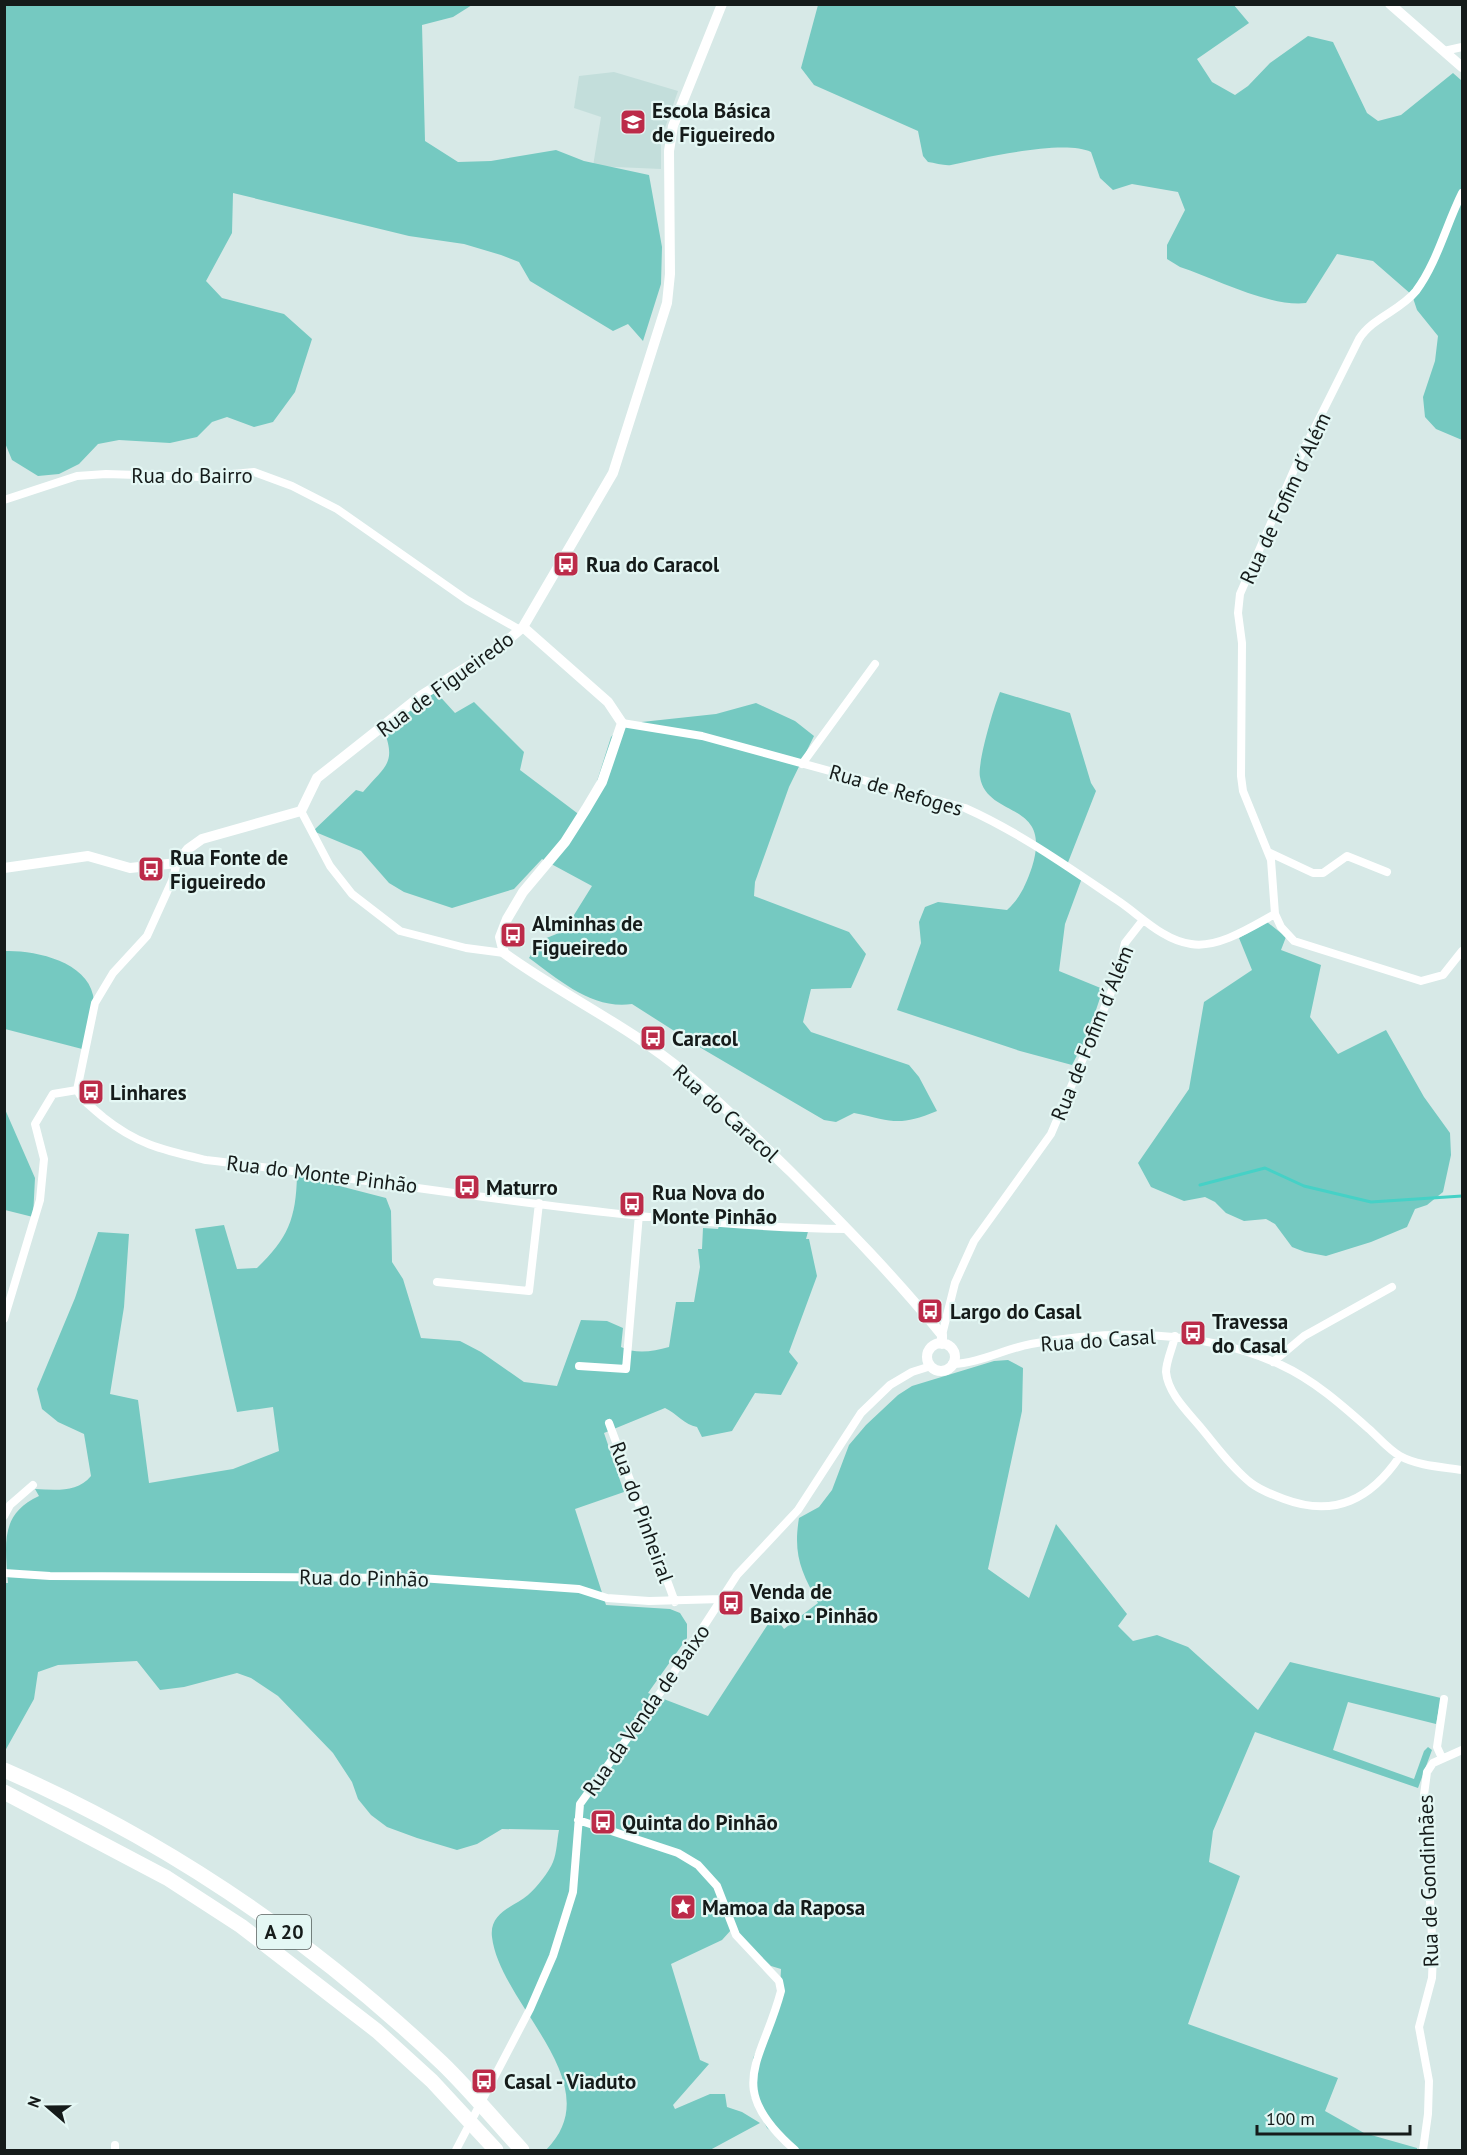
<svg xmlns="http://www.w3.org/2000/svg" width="1467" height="2155" font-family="'PT Sans',sans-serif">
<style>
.built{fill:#c3dedb}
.green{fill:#75c9c1}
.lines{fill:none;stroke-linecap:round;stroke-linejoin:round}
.stream{stroke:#46d1c6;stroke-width:3}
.minor{stroke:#fff;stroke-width:8}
.tertiary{stroke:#fff;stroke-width:10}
.motorway{stroke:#fff;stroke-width:15}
.labels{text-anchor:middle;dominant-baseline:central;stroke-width:4.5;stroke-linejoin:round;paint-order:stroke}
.shield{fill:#e4f7f4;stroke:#535d5b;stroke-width:1.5}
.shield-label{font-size:20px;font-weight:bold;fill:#151b1a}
.poi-label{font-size:21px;font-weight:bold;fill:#151b1a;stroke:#e4f7f4;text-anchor:start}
.street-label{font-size:21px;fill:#151b1a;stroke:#e4f7f4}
</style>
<rect width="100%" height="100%" fill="#d7e9e7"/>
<path class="built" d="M614 72 678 91 661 139V169L593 166 601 117 574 108 579 76Z"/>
<path class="green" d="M1233 4 1249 23 1197 59 1212 82 1235 95 1248 86 1270 63 1308 36 1333 42 1367 113 1378 121 1401 115 1453 73 1462 81V440L1436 429 1425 417 1423 397 1435 361 1438 336 1417 310 1412 295 1373 261 1337 254 1306 303C1269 307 1216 279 1180 267L1167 259V245L1185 210 1178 192 1132 184 1113 190 1100 178 1091 152C1064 139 982 158 951 165 945 166 935 163 928 162L923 156 918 131 814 85 801 68 818 5Z
M4 5H472L453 17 422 25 425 141 458 162 491 161 556 150 584 161 649 175 662 247 661 284 643 341 628 324 613 331 530 281 519 262 501 255 464 244 409 236 233 193 232 233 206 281 222 298 284 314 312 339 295 392 273 422 254 427 227 417 212 422 197 437 170 443 119 440 98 444 79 464 59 474 38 476 12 460 5 443Z
M435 691 455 713 474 702 524 752 520 770 585 819 611 737 623 724 716 714 756 703 795 721 814 736 789 787 755 882 754 896 849 932 866 954 851 988 811 989 803 1022 811 1032 909 1065 919 1077 937 1111C898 1127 893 1121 854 1113L836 1122 824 1120 701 1048 632 1004C593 1010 559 980 529 958L539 941 564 931 592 886 542 859 514 889 452 908 404 892 389 883 361 851 313 831 356 790 363 792C384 767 397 764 384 731Z
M1000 692 1070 713 1091 783 1096 791 1067 865 1082 878 1065 924 1059 971 1103 989 1088 1034 1072 1065 1020 1051 897 1010 921 943 919 922 925 907 938 902 1007 910C1021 897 1026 884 1032 867 1053 800 987 819 980 777 977 764 994 706 1000 692Z
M1267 922 1286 937 1281 950 1321 965 1310 1017 1338 1054 1386 1030 1424 1097 1450 1133 1451 1155 1443 1192 1427 1205 1415 1209 1407 1227 1371 1242 1326 1256 1305 1252 1292 1247 1275 1224 1266 1219 1244 1221 1226 1213 1215 1202 1205 1197 1184 1201 1151 1187 1138 1163 1189 1089 1204 1002 1252 970 1239 938Z
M5 951C34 950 86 961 93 995 96 1007 88 1036 86 1050L5 1029Z
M4 1107 35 1178 33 1217 5 1210Z
M297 1175 386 1198 391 1211 392 1262 403 1279 421 1338 460 1341 481 1352 524 1382 557 1386 581 1320 607 1321 623 1328 621 1347C635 1354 652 1352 669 1347L676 1302H694L700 1267 698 1249H702L703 1228 718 1229 720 1223 809 1228 806 1239H809L817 1276 789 1352 798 1363 781 1395 755 1393 732 1431 702 1437 697 1427C685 1425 676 1413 665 1408L604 1433 624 1492 575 1509 606 1605 670 1609 680 1613 687 1624V1638L648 1693 708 1716 774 1615 784 1629 818 1603C801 1571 793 1555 799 1518L819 1507 832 1490 849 1445 866 1425 898 1395 912 1386 994 1361 1008 1360 1023 1368 1022 1411 988 1569 1029 1598 1056 1524 1127 1614 1118 1626 1133 1641 1157 1635 1188 1647 1258 1710 1290 1662 1441 1698 1436 1724 1348 1702 1333 1750 1414 1779 1424 1751 1428 1747 1432 1750 1418 1788 1255 1732 1213 1831 1209 1862 1240 1876 1188 2024 1338 2078 1325 2111 1364 2133 1417 2148V2150H797L767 2128 751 2096 753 2058 779 2006 781 1969 771 1966 732 1929 722 1940 671 1964 700 2060 709 2064 673 2105 675 2109 710 2094H725L727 2107 742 2112 760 2123 710 2150H546C612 2084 500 2005 492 1937 489 1912 514 1907 528 1895 537 1887 549 1872 553 1862 557 1852 557 1840 559 1830L502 1829 477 1844 457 1850 417 1838 387 1827 371 1815 358 1799 352 1782 333 1753 278 1696 251 1678 237 1673 184 1687 160 1690 137 1661 58 1665 38 1672 34 1699 5 1751 4 1583H8C5 1543 0 1514 39 1496L35 1489C55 1490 77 1493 91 1476L84 1434 58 1422 42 1409 37 1389 75 1298 98 1232 129 1234 124 1307 110 1394 138 1400 149 1483 233 1469 279 1451 273 1407 237 1412 195 1229 224 1225 237 1269 257 1268C288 1238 296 1219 297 1175Z"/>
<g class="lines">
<path class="stream" d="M1200 1185 1265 1168 1304 1186 1371 1202 1462 1196"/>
<path class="minor" d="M1444 51 1462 47
M1462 193C1446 225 1437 263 1416 291 1400 311 1373 317 1359 339L1297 463 1240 594 1238 613 1242 643 1241 776 1243 791 1271 860 1275 914 1281 927 1294 941 1421 981 1443 975 1462 951
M4 500 77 476 106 474 201 477 254 472 292 486 337 509 467 600 520 630
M622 723 702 736 965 808C1019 832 1068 867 1117 900 1140 915 1162 940 1191 944 1218 949 1253 926 1275 914
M802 764 875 664
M301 811 330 866 352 894 400 931 466 948 504 953
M1268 852 1313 873H1323L1347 856 1387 872
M77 1090C83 1102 93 1108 103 1117 138 1145 163 1150 206 1160 418 1185 634 1226 847 1229
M77 1090 95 1003 113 973 147 936 172 881 177 863
M437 1282 529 1291 539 1203
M4 1319 40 1200 44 1159 35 1124 53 1094 77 1090
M942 1335 955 1283 974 1241 1051 1134 1115 983 1125 943 1143 920
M1175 1336C1173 1347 1166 1361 1166 1372 1168 1394 1189 1413 1202 1429 1217 1447 1232 1468 1251 1483 1260 1490 1273 1495 1284 1499 1335 1518 1371 1499 1400 1456
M1273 1362 1304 1336 1392 1287
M952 1364C980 1363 1004 1349 1031 1344 1112 1329 1205 1330 1281 1365 1314 1380 1343 1406 1369 1429 1379 1438 1389 1450 1400 1456 1418 1466 1443 1467 1462 1470
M579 1366 626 1369 639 1214
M609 1423 675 1602
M4 1516 10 1505 33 1485
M4 1573 50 1576 420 1578 579 1589 607 1598 649 1601 722 1599
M1442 1758 1437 1747 1444 1699
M578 1820 678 1853 698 1865 717 1886 736 1935 779 1981 781 1991C762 2063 723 2087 795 2150
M115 2145V2150
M456 2150 530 2009 553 1956 573 1892 580 1804 665 1686 737 1575 798 1510 861 1413 890 1385 912 1372 931 1366
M1423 2150 1428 2114 1429 2081 1419 2027 1432 1978 1433 1954 1424 1795 1427 1772 1433 1763 1462 1750"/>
<path class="tertiary" d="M1390 4 1462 67
M523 627 608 702 622 723 602 782 586 809 565 842 523 892 507 919 500 937 504 953C562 995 629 1026 685 1073 722 1103 756 1138 791 1172 843 1224 895 1277 942 1335V1344
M4 868 88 856 130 868 177 863 188 849 202 839 301 811 317 778 422 695 502 645 523 627 613 473 667 303 670 274 669 151 673 126 722 4
M927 1357a14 14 0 1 1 28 0a14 14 0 1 1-28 0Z"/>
<path class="motorway" d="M4 1770C166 1840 314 1942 442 2063 470 2090 496 2122 522 2150
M4 1792 167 1878 241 1926 377 2031 432 2081 496 2150"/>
</g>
<defs>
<g id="school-square" transform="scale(1.35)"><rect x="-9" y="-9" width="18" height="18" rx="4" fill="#bc2b49" stroke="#e4f7f4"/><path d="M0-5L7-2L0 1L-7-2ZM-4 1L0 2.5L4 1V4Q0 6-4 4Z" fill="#fff"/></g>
<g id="bus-square" transform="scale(1.35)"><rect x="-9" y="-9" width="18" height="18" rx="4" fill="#bc2b49" stroke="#e4f7f4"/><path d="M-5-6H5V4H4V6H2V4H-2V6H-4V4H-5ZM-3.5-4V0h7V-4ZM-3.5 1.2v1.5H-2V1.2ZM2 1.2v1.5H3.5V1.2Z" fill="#fff"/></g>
<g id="sight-square" transform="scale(1.35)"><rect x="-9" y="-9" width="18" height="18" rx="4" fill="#bc2b49" stroke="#e4f7f4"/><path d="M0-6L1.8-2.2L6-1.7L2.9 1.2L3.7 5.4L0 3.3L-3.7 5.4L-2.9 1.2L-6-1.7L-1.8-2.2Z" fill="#fff"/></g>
</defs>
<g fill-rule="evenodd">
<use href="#school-square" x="633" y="122"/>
<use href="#bus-square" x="566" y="564"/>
<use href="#bus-square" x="151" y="869"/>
<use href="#bus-square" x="513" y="935"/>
<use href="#bus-square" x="653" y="1038"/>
<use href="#bus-square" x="91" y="1092"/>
<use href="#bus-square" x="467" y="1187"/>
<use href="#bus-square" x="632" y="1204"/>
<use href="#bus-square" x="930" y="1311"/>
<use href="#bus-square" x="1193" y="1333"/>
<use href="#bus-square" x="731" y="1603"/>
<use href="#bus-square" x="603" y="1822"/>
<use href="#sight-square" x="683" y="1907"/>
<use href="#bus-square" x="484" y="2081"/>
</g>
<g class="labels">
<rect class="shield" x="257" y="1915" width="54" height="34" rx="4.5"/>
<g class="shield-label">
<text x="284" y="1932">A 20</text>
</g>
<g class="poi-label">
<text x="652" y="110">Escola Básica<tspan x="652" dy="24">de Figueiredo</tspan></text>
<text x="586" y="564">Rua do Caracol</text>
<text x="170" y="857">Rua Fonte de<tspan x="170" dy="24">Figueiredo</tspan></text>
<text x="532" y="923">Alminhas de<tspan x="532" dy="24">Figueiredo</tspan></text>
<text x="672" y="1038">Caracol</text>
<text x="110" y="1092">Linhares</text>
<text x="486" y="1187">Maturro</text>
<text x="652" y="1192">Rua Nova do<tspan x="652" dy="24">Monte Pinhão</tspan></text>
<text x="950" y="1311">Largo do Casal</text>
<text x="1212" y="1321">Travessa<tspan x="1212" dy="24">do Casal</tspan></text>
<text x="750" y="1591">Venda de<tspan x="750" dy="24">Baixo - Pinhão</tspan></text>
<text x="622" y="1822">Quinta do Pinhão</text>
<text x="702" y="1907">Mamoa da Raposa</text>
<text x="504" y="2081">Casal - Viaduto</text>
</g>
<g class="street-label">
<text x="192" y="475">Rua do Bairro</text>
<text transform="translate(1285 498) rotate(-65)">Rua de Fofim d´Além</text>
<text transform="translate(445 684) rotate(-36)">Rua de Figueiredo</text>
<text transform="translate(896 790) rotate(16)">Rua de Refoges</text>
<text transform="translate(1092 1033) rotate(-68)">Rua de Fofim d´Além</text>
<text transform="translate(726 1113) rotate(42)">Rua do Caracol</text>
<text transform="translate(322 1174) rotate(7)">Rua do Monte Pinhão</text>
<text transform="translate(1098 1340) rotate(-4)">Rua do Casal</text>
<text transform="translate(642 1512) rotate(70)">Rua do Pinheiral</text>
<text transform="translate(364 1578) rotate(1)">Rua do Pinhão</text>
<text transform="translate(646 1710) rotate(-55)">Rua da Venda de Baixo</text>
<text transform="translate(1428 1881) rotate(-92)">Rua de Gondinhães</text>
</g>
</g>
<rect width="1467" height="2155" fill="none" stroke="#151b1a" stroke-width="12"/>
<g transform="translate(48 2107) rotate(290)" stroke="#e4f7f4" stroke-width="4.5" paint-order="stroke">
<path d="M0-4.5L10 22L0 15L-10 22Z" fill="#151b1a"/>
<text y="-9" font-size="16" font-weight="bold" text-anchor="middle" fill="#151b1a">N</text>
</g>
<path d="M1257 2125v9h153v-9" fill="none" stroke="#151b1a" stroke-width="3"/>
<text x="1266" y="2125" font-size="18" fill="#151b1a" stroke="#e4f7f4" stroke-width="4.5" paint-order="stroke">100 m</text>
</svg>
